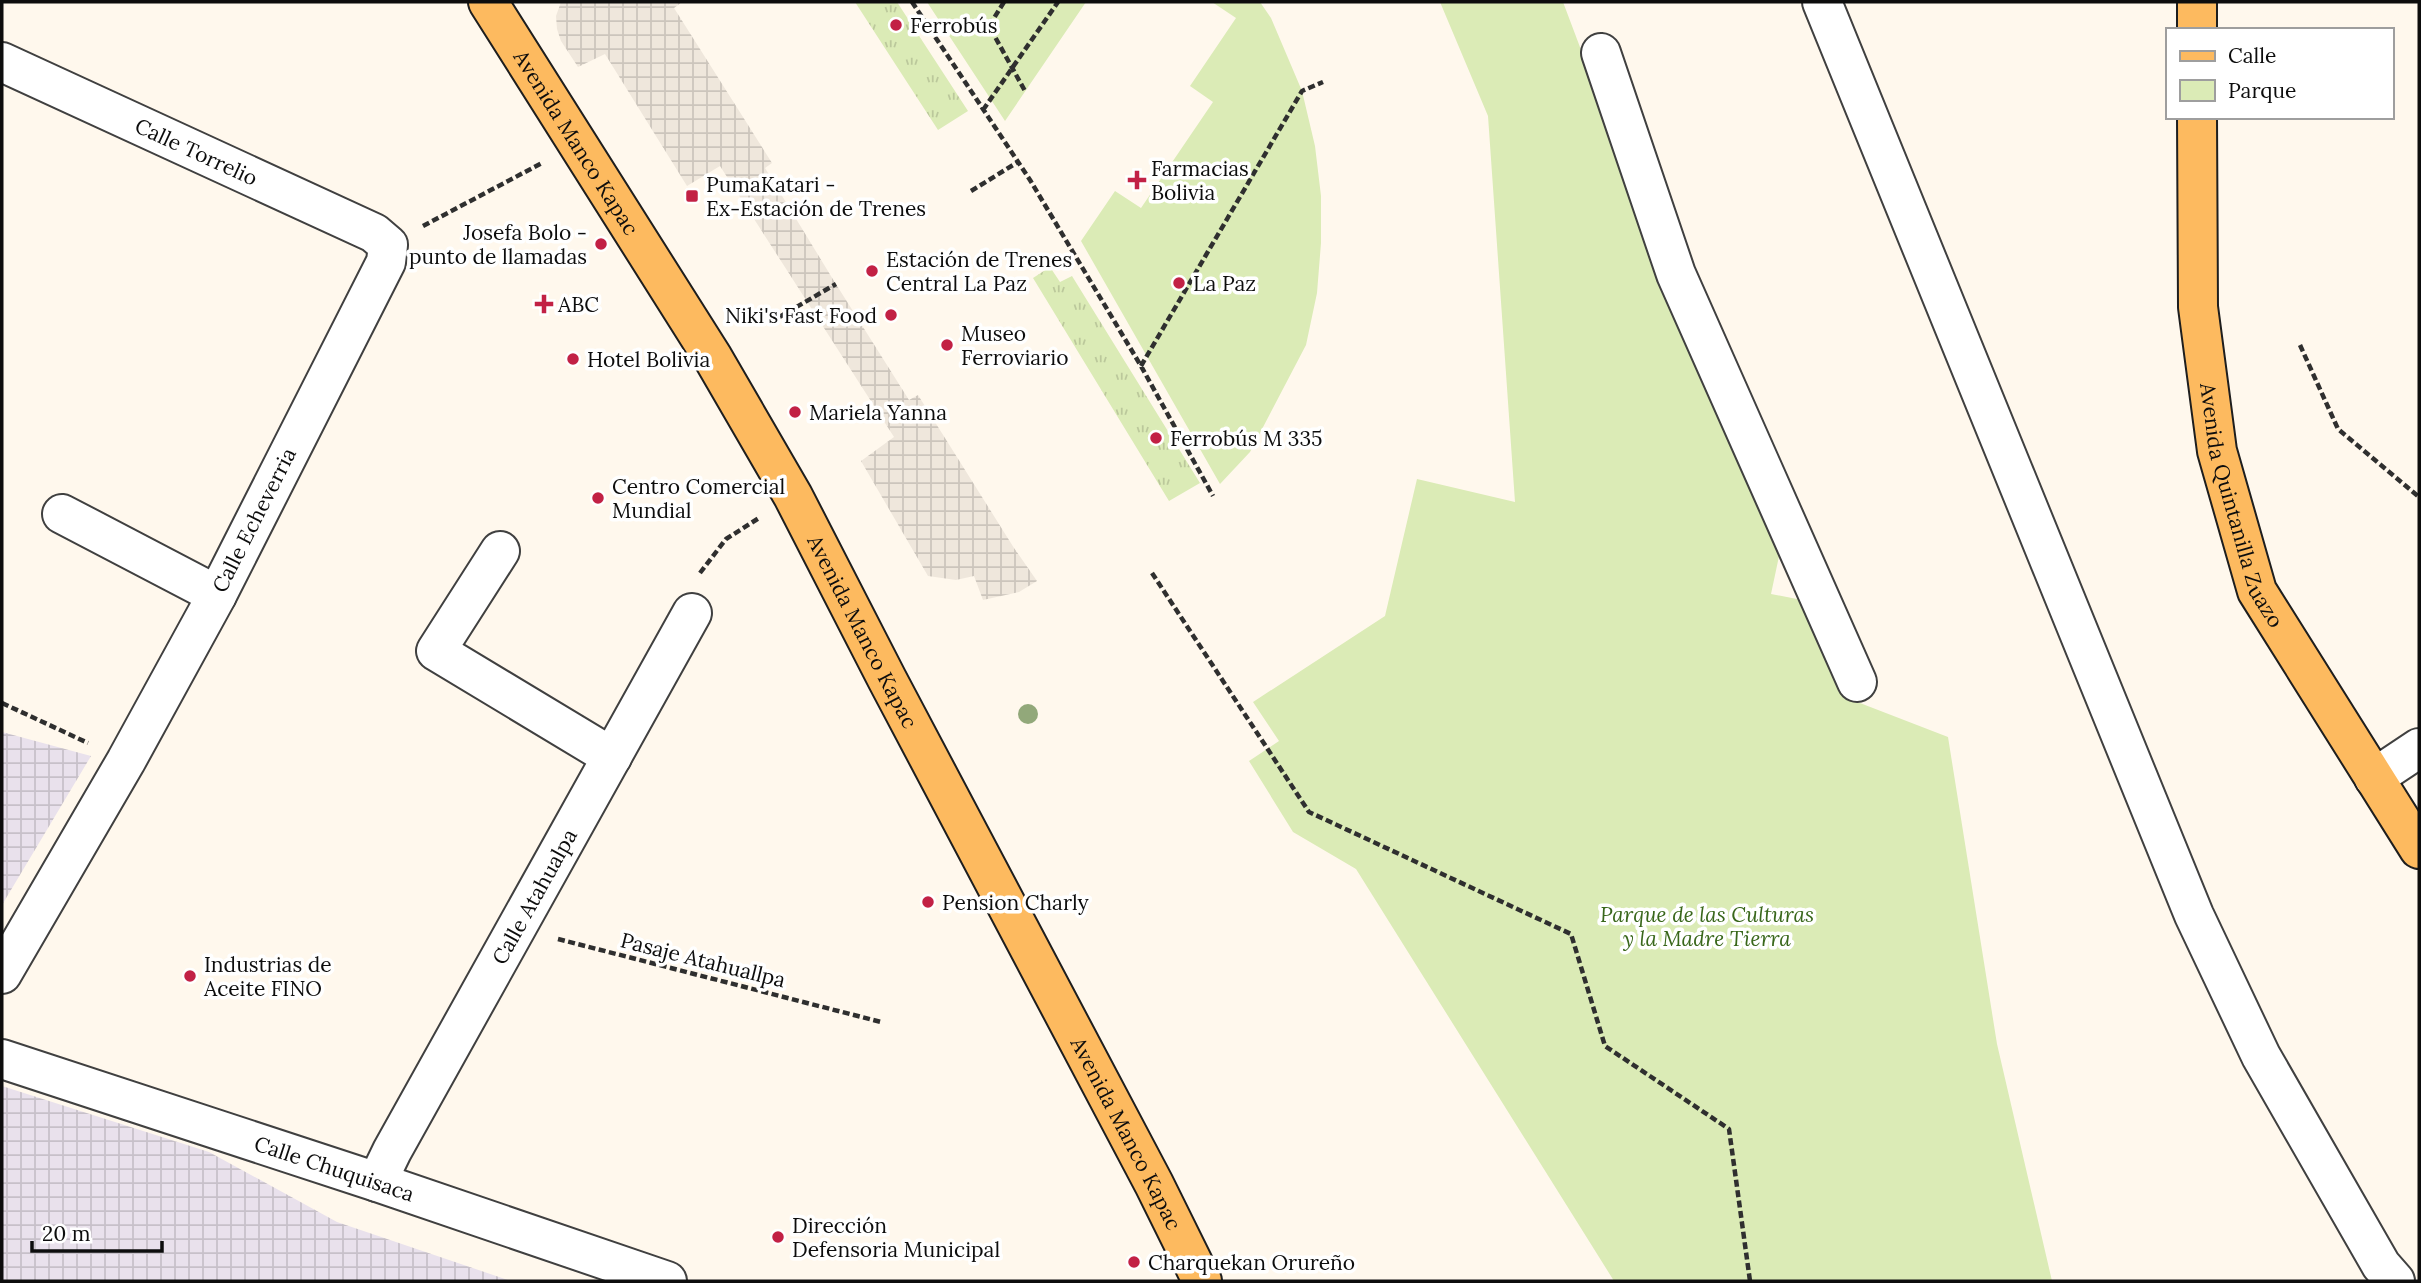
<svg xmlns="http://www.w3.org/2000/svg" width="2421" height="1283" font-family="Lora,serif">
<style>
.industrial{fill:url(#industrial-grid)}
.grass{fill:url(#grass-tufts)}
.park{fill:#dbebb6}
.plaza{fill:url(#plaza-grid)}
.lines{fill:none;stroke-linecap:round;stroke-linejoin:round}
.minor-casing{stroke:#404040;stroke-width:42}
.major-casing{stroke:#1e1e1e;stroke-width:42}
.path{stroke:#2f2f2f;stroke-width:4.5;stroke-dasharray:7 3.5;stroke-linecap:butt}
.minor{stroke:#fff;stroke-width:38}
.major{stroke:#fdba5f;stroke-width:38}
.path-bridge{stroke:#2f2f2f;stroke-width:4.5;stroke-dasharray:7 3.5;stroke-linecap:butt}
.tree{fill:#92a87a}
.poi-dot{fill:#c22145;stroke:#fff;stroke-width:2.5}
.labels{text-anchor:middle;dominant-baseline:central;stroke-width:7;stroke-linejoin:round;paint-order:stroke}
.poi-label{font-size:21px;fill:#0d0d0d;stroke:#fff;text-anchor:start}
.street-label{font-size:21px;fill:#0d0d0d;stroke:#fff}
.park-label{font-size:21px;font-style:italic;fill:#39671b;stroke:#fff}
</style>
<defs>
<pattern id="industrial-grid" width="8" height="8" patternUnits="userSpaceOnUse" patternTransform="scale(1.75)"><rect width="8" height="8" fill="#e9e1ec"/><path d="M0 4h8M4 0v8" fill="none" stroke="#c7c0c9"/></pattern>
<pattern id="grass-tufts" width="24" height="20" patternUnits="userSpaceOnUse" patternTransform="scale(1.75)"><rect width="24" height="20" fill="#dbebb6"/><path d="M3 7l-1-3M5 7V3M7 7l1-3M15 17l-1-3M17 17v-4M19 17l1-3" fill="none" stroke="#bbc89b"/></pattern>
<pattern id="plaza-grid" width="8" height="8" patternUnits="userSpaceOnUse" patternTransform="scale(1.75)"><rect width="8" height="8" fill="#efe7dc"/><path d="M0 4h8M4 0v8" fill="none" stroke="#ccc5bc"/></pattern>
</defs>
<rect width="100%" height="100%" fill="#fff8ed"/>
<path class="industrial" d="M2 732 91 756 2 905Z
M2 1086 209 1152 337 1222 511 1281H2Z"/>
<path class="grass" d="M855 2H897L968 111 938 130Z
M1050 267 1060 282 1072 276 1200 483 1169 501 1033 278Z"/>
<path class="park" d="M927 2H1086L1005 121Z
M1212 2H1260L1271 18 1302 91 1315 146 1321 196V243L1317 293 1306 345 1250 452 1220 484 1081 241 1115 191 1141 208 1213 102 1190 86 1236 18Z
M1440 2H1563L1667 278 1782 542 1771 594 1802 600 1847 698 1948 737 1997 1044 2052 1281H1614L1356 869 1293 832 1249 761 1279 741 1253 702 1385 616 1417 479 1515 502 1488 116Z"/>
<path class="plaza" d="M561 2H682L674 8 772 163 765 168 834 281 909 400 918 395 1014 548 1037 581 1019 592 983 600 974 576 956 580 928 576 861 461 894 437 720 166 687 186 605 54 578 67 561 41 557 29 556 16Z"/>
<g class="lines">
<g class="minor-casing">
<g id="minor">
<path d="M1822 2 2194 915 2261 1056 2381 1265 2395 1281"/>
<path d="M1601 53 1676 274 1857 682"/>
<path id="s1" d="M2 62 374 233 388 245 386 262 217 595 126 761 2 974"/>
<path d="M62 514 217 595"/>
<path d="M500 551 436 651 612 757"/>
<path d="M2374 778 2419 748"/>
<path id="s2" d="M2 1059 377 1182 667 1281"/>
<path id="s3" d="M377 1182 392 1151 692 613"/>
</g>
</g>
<g class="major-casing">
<g id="major">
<path id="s4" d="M488 2 713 358 793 496 887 679 1154 1184 1202 1281"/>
<path d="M2197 2V30"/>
<path id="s5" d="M2197 117 2198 307 2217 451 2257 591 2419 849"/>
</g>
</g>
<path class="path" d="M912 2 1030 180 1141 366 1213 496
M983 110 1058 2
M971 191 1018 162
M423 226 542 163
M769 323 836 284
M2300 345 2338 429 2419 497
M1141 366 1302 91 1323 82
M700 573 726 539 759 518
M1152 573 1309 812 1571 934 1605 1046 1729 1129 1750 1281
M2 703 88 743
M558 939 881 1022"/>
<use href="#minor" class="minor"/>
<use href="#major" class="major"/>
<path class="path-bridge" d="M1004 2 989 26 1025 91"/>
</g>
<circle class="tree" cx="1028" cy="714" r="10"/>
<g class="poi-dot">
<circle cx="896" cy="25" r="7"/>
<path d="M1133.5 169.5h7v7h7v7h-7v7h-7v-7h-7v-7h7z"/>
<rect x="685" y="189" width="14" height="14" rx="3.5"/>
<circle cx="601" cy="244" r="7"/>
<circle cx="872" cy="271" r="7"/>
<circle cx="1179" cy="283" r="7"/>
<path d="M540.5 293.5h7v7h7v7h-7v7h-7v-7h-7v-7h7z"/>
<circle cx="891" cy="315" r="7"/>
<circle cx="947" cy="345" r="7"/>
<circle cx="573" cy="359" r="7"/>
<circle cx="795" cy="412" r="7"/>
<circle cx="1156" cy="438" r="7"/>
<circle cx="598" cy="498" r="7"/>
<circle cx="928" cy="902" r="7"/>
<circle cx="190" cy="976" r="7"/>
<circle cx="778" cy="1237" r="7"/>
<circle cx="1134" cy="1262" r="7"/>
</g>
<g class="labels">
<g class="poi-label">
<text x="910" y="25">Ferrobús</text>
<text x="1151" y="168">Farmacias<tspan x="1151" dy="24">Bolivia</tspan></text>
<text x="706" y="184">PumaKatari -<tspan x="706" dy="24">Ex-Estación de Trenes</tspan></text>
<text x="587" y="232" text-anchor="end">Josefa Bolo -<tspan x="587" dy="24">punto de llamadas</tspan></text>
<text x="886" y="259">Estación de Trenes<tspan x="886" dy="24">Central La Paz</tspan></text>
<text x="1193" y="283">La Paz</text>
<text x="558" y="304">ABC</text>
<text x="877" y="315" text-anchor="end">Niki's Fast Food</text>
<text x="961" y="333">Museo<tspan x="961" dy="24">Ferroviario</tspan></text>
<text x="587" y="359">Hotel Bolivia</text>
<text x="809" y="412">Mariela Yanna</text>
<text x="1170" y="438">Ferrobús M 335</text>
<text x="612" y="486">Centro Comercial<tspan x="612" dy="24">Mundial</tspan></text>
<text x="942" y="902">Pension Charly</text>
<text x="204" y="964">Industrias de<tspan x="204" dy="24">Aceite FINO</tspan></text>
<text x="792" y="1225">Dirección<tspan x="792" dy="24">Defensoria Municipal</tspan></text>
<text x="1148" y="1262">Charquekan Orureño</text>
</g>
<g class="street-label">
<text stroke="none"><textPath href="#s4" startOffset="166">Avenida Manco Kapac</textPath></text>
<text stroke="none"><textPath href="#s1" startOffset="214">Calle Torrelio</textPath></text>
<text stroke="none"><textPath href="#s5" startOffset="394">Avenida Quintanilla Zuazo</textPath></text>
<text transform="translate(254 520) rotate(-63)">Calle Echeverria</text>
<text stroke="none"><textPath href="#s4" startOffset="733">Avenida Manco Kapac</textPath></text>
<text stroke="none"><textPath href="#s3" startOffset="326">Calle Atahualpa</textPath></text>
<text transform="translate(703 960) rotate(14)">Pasaje Atahuallpa</text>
<text stroke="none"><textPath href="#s4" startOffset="1300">Avenida Manco Kapac</textPath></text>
<text stroke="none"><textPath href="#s2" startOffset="350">Calle Chuquisaca</textPath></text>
</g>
<g class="park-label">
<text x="1707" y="914">Parque de las Culturas<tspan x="1707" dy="24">y la Madre Tierra</tspan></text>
</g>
</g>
<rect width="2421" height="1283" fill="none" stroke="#0d0d0d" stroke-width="7"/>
<rect x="2166" y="28" width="228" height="91" fill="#ffffff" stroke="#9e9e9e" stroke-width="2"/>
<rect x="2180" y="51" width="35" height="10" fill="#fdba5f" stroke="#9e9e9e" stroke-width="2"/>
<text x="2228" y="63" font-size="21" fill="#0d0d0d">Calle</text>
<rect x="2180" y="80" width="35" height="21" fill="#dbebb6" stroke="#9e9e9e" stroke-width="2"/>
<text x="2228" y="98" font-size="21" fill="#0d0d0d">Parque</text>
<path d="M32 1241v10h130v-10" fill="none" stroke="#0d0d0d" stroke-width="3.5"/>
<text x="42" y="1241" font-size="21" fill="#0d0d0d" stroke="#ffffff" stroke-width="5" paint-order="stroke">20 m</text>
</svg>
